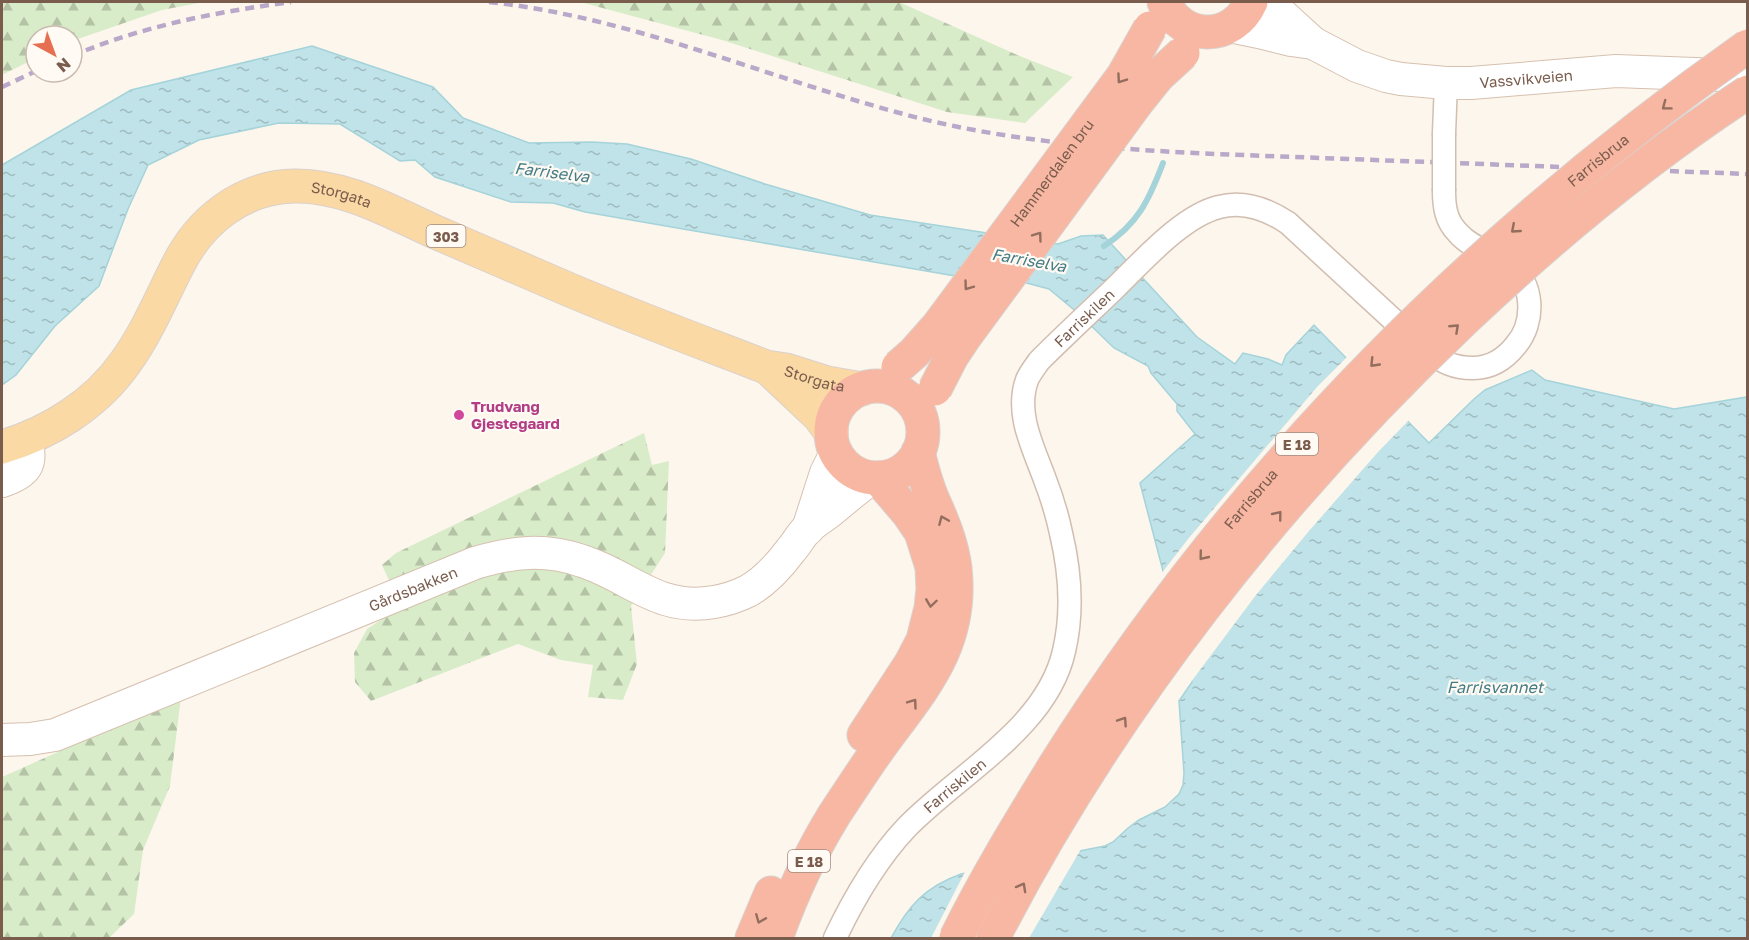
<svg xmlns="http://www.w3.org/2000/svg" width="1749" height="940" font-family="'Golos Text',sans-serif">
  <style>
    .forest { fill: url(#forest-firs) }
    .water { fill: url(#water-ripples); stroke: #a5d3da; stroke-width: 1.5 }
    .pier { fill: #fdf6ec }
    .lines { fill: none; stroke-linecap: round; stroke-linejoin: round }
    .stream { stroke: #a5d3da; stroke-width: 6 }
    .street-casing { stroke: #d1beb0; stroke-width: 25 }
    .secondary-casing { stroke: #d6c0b0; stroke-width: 34 }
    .primary-casing { stroke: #dad1cd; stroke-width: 35 }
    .highway-casing { stroke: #dad1cd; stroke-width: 35 }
    .street { stroke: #fff; stroke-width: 22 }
    .secondary { stroke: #fff; stroke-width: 32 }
    .primary { stroke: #fbd9a5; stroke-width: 33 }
    .highway { stroke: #f7b7a3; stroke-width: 33 }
    .rail { stroke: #b9a8c9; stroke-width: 4.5; stroke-dasharray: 9 6; stroke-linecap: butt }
    .street-bridge-casing { stroke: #d1beb0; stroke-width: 25; stroke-linecap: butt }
    .highway-bridge-casing { stroke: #dad1cd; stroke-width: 35; stroke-linecap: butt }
    .street-bridge { stroke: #fff; stroke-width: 22 }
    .highway-bridge { stroke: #f7b7a3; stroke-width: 33 }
    .oneway { stroke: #936e5e }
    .hotel-dot { fill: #d1479c; stroke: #fffaf3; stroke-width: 2 }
    .labels { text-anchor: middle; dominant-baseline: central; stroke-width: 4.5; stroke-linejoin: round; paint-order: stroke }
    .shield { fill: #fffaf3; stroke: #a28b7f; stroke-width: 1.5 }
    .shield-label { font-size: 14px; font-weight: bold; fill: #7a5c4d }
    .street-label { font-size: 15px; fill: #7a5c4d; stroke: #fffaf3 }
    .hotel-label { font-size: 15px; font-weight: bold; fill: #b23c85; stroke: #fffaf3; text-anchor: start }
    .water-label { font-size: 16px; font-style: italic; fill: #437c86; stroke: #fffaf3 }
  </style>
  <defs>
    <pattern id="forest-firs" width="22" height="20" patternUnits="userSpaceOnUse" patternTransform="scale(1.5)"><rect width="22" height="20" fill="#d8ecc9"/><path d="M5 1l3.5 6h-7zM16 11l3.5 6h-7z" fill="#b4c2a5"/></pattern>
    <pattern id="water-ripples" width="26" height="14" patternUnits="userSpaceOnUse" patternTransform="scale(1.5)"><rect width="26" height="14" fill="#bfe3e8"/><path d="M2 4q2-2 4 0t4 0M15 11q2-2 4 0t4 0" fill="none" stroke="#a0bbbe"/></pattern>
  </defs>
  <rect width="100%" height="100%" fill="#fdf6ec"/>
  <g class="forest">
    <path d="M2,2h202l-42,8 -90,31v-5h-36v22l-34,17z"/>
    <path d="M580,2h319l116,52 58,23 -48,46 -78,-11 -225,-72z"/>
    <path d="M644,433l8,32 17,-4 -4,92 -34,53 6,58 -14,36 -35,-3 5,-32 -32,-5 -43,-16 -147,57 -16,-19 -1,-29 13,-24 34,-22 -19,-42 14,-12z"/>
    <path d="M181,697l-11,89 -27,64 -9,64 -25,24h-107v-161z"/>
  </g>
  <path class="water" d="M312,46l121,41 30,31 66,25 63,-1 35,2 64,15 74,25 105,31 188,29 23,-8 22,-1 94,102 38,27 8,-11 25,6 14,6 4,-10 28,-30 115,118 45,-44 11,-9 47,-20 13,10 129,29 73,-12v541h-856c18,-33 34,-51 70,-64l144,-28 8,-4 15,-14 11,-8 26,-13 14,-13 4,-9 1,-12 -5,-72 13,-19 -52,-199 55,-49 -18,-23v-7l-26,-31 -3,-7 -34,-18 -35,-34 -30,-25 -26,-7 -68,-6 -370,-64 -32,-9 -42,-1 -76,-25 -20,-17 -15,1 -60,-37 -61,-1 -80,17 -51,25 -20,44 -29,77 -44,40 -39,49 -14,10v-220l129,-75z"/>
  <g class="pier">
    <path d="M1348,356l62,63 -32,33 -69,79 -53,64 -80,107 12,-21 -27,-107 27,-35 129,-152z"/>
    <path d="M1081,849l-52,89h-98l35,-68z"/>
  </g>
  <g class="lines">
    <path class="stream" d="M1104,246c34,-22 45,-46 59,-83"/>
    <g class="street-casing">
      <g id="street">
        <path d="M1444,133l2,-50"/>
        <path id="s1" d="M835,938c18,-38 42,-79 71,-110 52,-54 141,-100 158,-177 9,-38 6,-80 -3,-118 -4,-19 -10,-38 -17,-56 -11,-30 -29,-64 -17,-97 3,-7 8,-13 12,-19 25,-25 51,-49 76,-73 27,-26 67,-72 104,-81 25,-7 48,2 69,16l139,128c16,11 26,17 46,17 18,0 32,-9 43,-23 19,-22 19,-63 -8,-81 -16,-11 -37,-16 -50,-31 -12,-12 -14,-26 -14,-42"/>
      </g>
    </g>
    <g class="secondary-casing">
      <g id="secondary">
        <path id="s2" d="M1268,2l45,41 44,23 29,10 15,3 45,4h25l145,-12 132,5"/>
        <path d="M1230,26l29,6 32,8 22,3"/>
        <path d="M2,481c24,-8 32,-17 23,-42"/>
        <path d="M808,529l18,-56 10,-20"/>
        <path id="s3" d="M2,740l28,-1 25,-4 420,-172c37,-11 69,-15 107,-2 48,15 76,51 132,41 12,-2 24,-6 34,-11 18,-10 31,-25 43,-41 6,-7 10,-15 17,-22 7,-7 17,-12 25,-19 13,-11 25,-21 39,-31"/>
      </g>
    </g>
    <g class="primary-casing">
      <g id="primary">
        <path d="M769,369l50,47 12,16"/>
        <path id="s4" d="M2,447c48,-14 94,-43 123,-84 22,-30 36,-65 53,-98 22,-44 64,-78 116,-79 50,-1 95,25 139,45 41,18 82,35 123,53 69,30 140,56 210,83l20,3 41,13 35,6"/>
      </g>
    </g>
    <g class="highway-casing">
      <g id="highway">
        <path d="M1164,2c18,40 69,40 87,0"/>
        <circle cx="877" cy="432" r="46"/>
        <path d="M864,735l47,-72 12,-23 8,-32 2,-19 -1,-22 -11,-35 -13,-19 -30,-35"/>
        <path d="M752,938l19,-45"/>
        <path d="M776,938c15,-42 34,-84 58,-123 14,-21 28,-43 43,-64 42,-59 87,-103 78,-183 -3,-24 -12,-46 -22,-68 -7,-16 -11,-32 -15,-48"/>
      </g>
    </g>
    <use href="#street" class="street"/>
    <use href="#secondary" class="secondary"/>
    <use href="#primary" class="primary"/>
    <use href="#highway" class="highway"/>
    <g class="rail">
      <path d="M489,2c140,15 271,73 407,110 104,29 212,37 319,42l533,20"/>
      <path d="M72,56c70,-30 144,-44 219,-54"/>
      <path d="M2,87l34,-16"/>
    </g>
    <g class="street-bridge-casing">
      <path id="street-bridge" d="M1444,191v-58"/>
    </g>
    <g class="highway-bridge-casing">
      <g id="highway-bridge">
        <path id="s5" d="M898,367l16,-14 24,-27 185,-250 27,-48"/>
        <path d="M935,389l17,-33 12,-18 174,-237 20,-25 25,-23"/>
        <path id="s6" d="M956,938c29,-59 64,-116 99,-173 180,-286 417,-524 693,-719"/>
        <path d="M993,938c118,-230 285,-442 472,-619 88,-83 182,-161 283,-227"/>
      </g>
    </g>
    <use href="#street-bridge" class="street-bridge"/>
    <use href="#highway-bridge" class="highway-bridge"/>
  </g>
  <defs><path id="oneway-chevron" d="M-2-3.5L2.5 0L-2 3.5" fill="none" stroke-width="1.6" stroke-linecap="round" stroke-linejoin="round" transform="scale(1.5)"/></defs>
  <g class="oneway">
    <use href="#oneway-chevron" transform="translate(1121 79) rotate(125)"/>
    <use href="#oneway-chevron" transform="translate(1666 106) rotate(143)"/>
    <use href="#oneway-chevron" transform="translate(1515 229) rotate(139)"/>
    <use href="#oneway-chevron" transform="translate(1038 236) rotate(-54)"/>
    <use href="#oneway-chevron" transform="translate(968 286) rotate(126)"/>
    <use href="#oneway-chevron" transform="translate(1455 328) rotate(-43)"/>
    <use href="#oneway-chevron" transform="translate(1374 363) rotate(134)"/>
    <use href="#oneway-chevron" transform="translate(1278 515) rotate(-51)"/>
    <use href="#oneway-chevron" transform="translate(943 520) rotate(-113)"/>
    <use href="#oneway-chevron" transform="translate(1203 556) rotate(129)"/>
    <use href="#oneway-chevron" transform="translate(931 603) rotate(98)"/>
    <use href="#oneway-chevron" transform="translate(913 703) rotate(-54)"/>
    <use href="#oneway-chevron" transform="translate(1123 721) rotate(-56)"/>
    <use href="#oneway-chevron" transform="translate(1022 887) rotate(-61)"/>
    <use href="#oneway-chevron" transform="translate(760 919) rotate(112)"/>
  </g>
  <circle class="hotel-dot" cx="459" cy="415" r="6"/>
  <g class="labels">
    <g class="shield">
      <rect x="426.5" y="225" width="39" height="22" rx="4.5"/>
      <rect x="1276" y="433" width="42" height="22" rx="4.5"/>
      <rect x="788" y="850" width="42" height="22" rx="4.5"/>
    </g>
    <g class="shield-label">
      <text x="446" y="236">303</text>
      <text x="1297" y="444">E 18</text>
      <text x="809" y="861">E 18</text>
    </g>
    <g class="street-label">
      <text stroke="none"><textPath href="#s2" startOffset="282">Vassvikveien</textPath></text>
      <text stroke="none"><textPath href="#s6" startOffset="1016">Farrisbrua</textPath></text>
      <text stroke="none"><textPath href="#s5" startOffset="248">Hammerdalen bru</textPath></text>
      <text stroke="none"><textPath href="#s4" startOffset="459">Storgata</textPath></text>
      <text stroke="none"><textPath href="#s1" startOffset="736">Farriskilen</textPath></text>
      <text stroke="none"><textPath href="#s4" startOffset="968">Storgata</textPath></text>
      <text stroke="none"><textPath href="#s6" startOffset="530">Farrisbrua</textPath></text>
      <text stroke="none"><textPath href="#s3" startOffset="440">Gårdsbakken</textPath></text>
      <text stroke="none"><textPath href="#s1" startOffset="196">Farriskilen</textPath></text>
    </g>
    <g class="hotel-label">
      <text x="471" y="406">Trudvang<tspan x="471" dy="17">Gjestegaard</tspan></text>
    </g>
    <g class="water-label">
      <text transform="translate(552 172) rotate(7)">Farriselva</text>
      <text transform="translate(1029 260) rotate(10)">Farriselva</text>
      <text x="1495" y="687">Farrisvannet</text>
    </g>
  </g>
  <rect width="1749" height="940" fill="none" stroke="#7a5c4d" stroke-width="6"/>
  <g transform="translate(54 54) rotate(139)"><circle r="28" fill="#fffaf3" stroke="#cabbb1" stroke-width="1.5"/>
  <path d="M0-4.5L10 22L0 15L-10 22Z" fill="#e76f51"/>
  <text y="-9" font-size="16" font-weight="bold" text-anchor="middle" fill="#7a5c4d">N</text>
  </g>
</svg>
